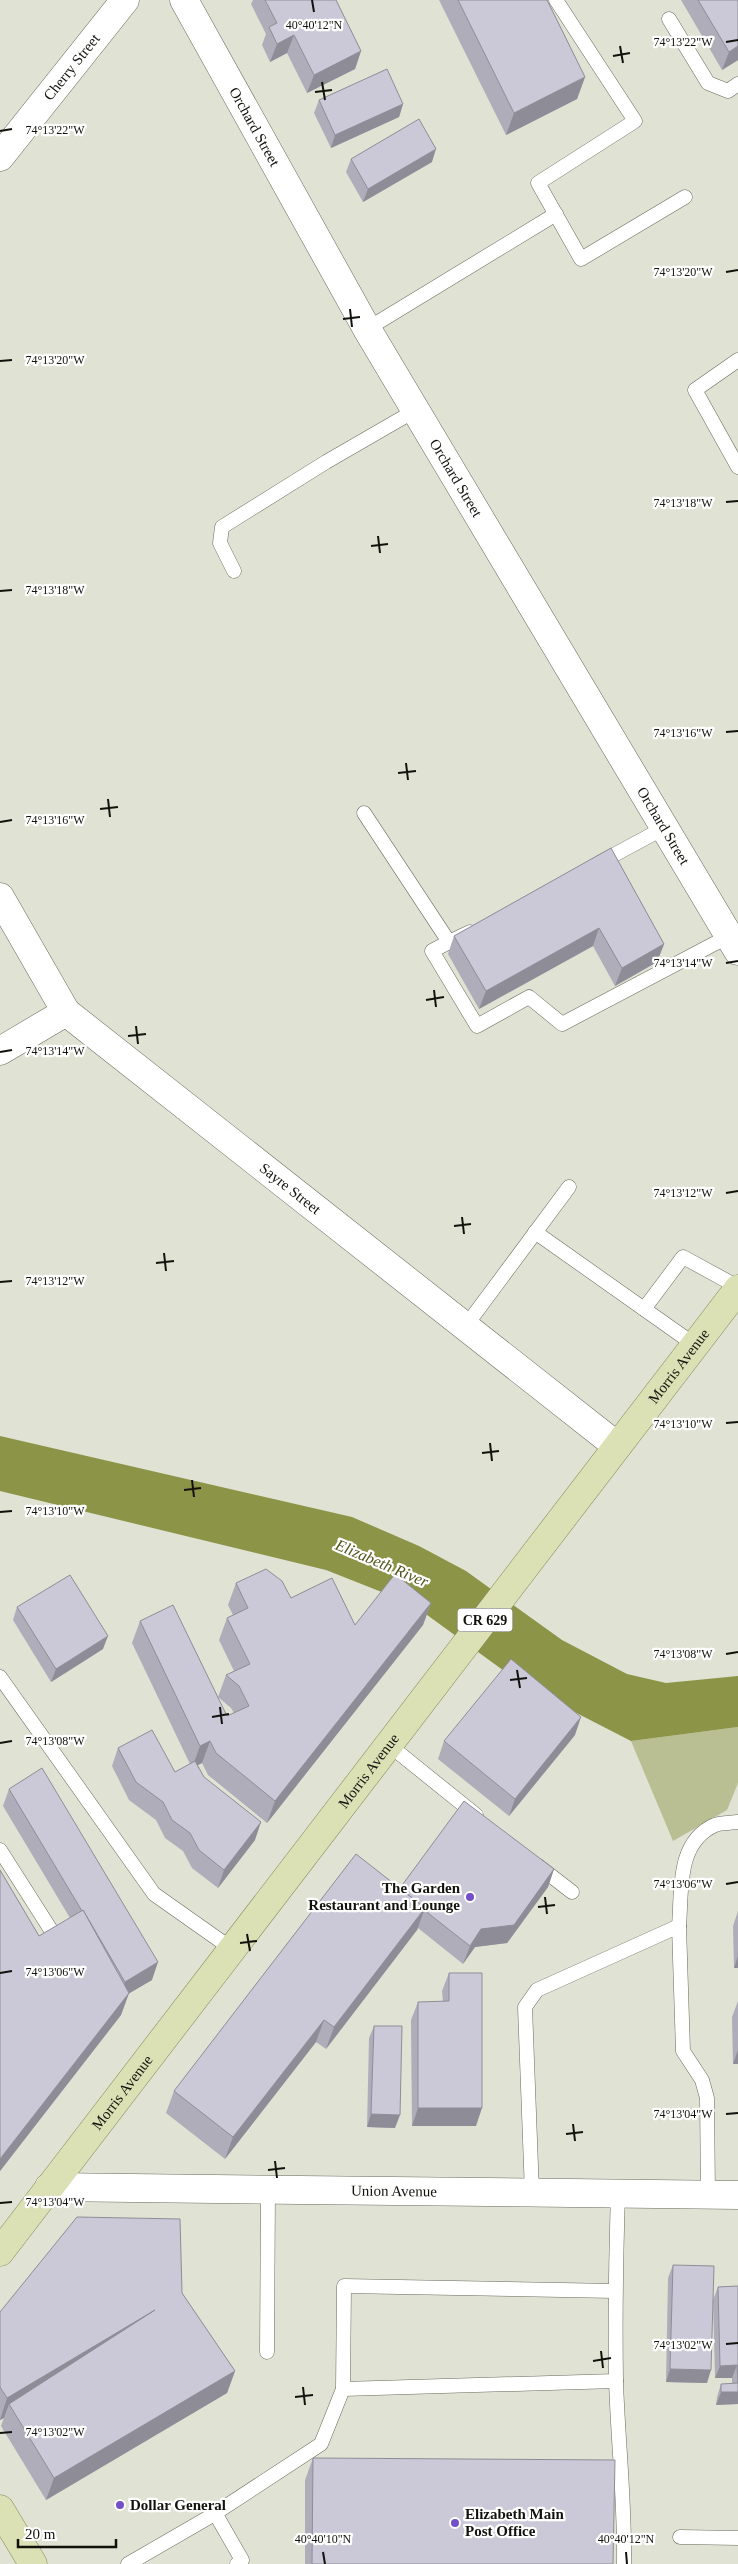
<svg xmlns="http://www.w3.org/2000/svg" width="738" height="2564" font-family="Georgia,serif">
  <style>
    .green { fill: #b9bf92 }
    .water { fill: #8c9447 }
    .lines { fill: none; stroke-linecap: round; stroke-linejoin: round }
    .service-casing { stroke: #696b5d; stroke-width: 15 }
    .minor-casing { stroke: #696b5d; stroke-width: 29 }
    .tertiary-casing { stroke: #696b5d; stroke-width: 29 }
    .primary-casing { stroke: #858a5a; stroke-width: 29 }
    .service { stroke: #fff; stroke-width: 14 }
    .minor { stroke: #fff; stroke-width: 28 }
    .tertiary { stroke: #fff; stroke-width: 28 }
    .primary { stroke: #dbe0b5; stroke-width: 28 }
    .wall { fill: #afadba }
    .shaded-wall { fill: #8e8d97 }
    .building { fill: #cbc9d8; stroke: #8e8d97 }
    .ticks { fill: none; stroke: #12120d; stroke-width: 2 }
    .poi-dot { fill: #734fc8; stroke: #fff; stroke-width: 2 }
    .labels { text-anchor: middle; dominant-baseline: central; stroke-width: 4.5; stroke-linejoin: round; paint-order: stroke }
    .shield { fill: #fff; stroke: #595956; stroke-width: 1 }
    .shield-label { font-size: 14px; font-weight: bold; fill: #12120d }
    .street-label { font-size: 15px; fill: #12120d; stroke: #fff }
    .poi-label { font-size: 15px; font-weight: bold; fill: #12120d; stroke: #fff; text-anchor: start }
    .water-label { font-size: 16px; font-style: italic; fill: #4f541b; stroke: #fff }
    .ticks-label { font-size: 12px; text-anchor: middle; fill: #12120d; stroke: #fff; stroke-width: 4.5; stroke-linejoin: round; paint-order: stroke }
  </style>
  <rect width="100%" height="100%" fill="#e0e2d3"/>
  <path class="green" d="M738,1727v56l-11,27 -54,31 -42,-100z"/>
  <path class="water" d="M0,1436l352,81 67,29 47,25 96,69 65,34 39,9 72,-7v51l-107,14 -105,-54 -114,-83 -86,-34 -326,-79z"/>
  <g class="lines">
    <g class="service-casing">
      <g id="service">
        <path d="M556,0l79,121 -97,62 43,76 104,-62"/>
        <path d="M669,19l39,64 20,8 10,-7"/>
        <path d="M367,329l189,-115"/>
        <path d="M738,360l-43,30 43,77"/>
        <path d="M234,571l-14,-28 2,-16 104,-65 90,-52"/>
        <path d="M364,813l85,129 21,-10"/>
        <path d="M599,863l65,-35"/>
        <path d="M449,942l-17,9 45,75 52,-29 33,27 167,-88"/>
        <path d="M535,1232l160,113"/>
        <path d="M644,1309l39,-52 55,30"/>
        <path d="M465,1327l104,-140"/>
        <path d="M0,1677l154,217 78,55"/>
        <path d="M389,1745l87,70"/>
        <path d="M0,1850l56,88"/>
        <path d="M537,1865l35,27"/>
        <path d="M679,1926c3,-35 -3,-84 36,-101 6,-2 16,-2 23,-3"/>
        <path d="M532,2193l-7,-186 12,-17 142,-64 4,125 19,29 5,18 1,97"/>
        <path d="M618,2194c-2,62 -3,124 -2,187 2,61 9,122 8,183"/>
        <path d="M267,2352l1,-162"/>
        <path d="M343,2389l273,-8"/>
        <path d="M215,2513l27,47 -5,4"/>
        <path d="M680,2537l58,1"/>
        <path d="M128,2564l83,-48 110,-72 22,-55 1,-103 271,5"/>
      </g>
    </g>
    <g class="minor-casing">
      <g id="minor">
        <path id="s1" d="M184,0l183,329 371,622"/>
        <path id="s2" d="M0,897l66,115 551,434"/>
        <path d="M0,1051l66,-39"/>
        <path id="s3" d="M49,2187l689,8"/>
      </g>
    </g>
    <g class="tertiary-casing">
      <g id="tertiary">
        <path id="s4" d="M0,157l125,-157"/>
      </g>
    </g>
    <g class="primary-casing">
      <g id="primary">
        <path id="s5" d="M0,2252l738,-963"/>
        <path d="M0,2509l33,55"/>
      </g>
    </g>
    <use href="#service" class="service"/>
    <use href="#minor" class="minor"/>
    <use href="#tertiary" class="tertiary"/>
    <use href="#primary" class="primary"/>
  </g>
  <g class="wall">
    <path d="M253,0h83l25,51 -6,18 -48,24 -20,-40 -17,9 -8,-17 4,-11 -15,-30z"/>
    <path d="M439,0h108l38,77 -8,22 -71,36z"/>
    <path d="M681,0h57v60l-16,10z"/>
    <path d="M319,100l84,4 -4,13 -68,31 -17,-35z"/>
    <path d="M351,159l81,3 -69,40 -17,-30z"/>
    <path d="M611,848l53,96 -7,18 -42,24 -22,-40 -114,63 -31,-55 6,-18z"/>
    <path d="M236,1583l55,15 64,27 76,-22 -8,22 -156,198 -59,-48 -6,-12 -4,2 6,12 51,63 -37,48 -26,-20 -9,-17 -18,-13 -9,-18 -27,-20 -17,-34 6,-18 57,24 15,-8 -58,-121 8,-22 87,95 7,-3 -3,-5 -13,-11 8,-22 8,-4 -15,-31 8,-22 6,-3 -5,-10z"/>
    <path d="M17,1607l86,42 -52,33 -38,-62z"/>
    <path d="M575,1735l-66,81 -71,-57 6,-18z"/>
    <path d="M9,1789l143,191 -23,13 -8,22 -121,156v-301l39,66 31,-18 -67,-112z"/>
    <path d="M554,1869l-6,18 -41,56 -32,4 -12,17 -45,-36 -1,2 -91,119 -10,-7 -91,117 -59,-46 8,-22 226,-203z"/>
    <path d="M738,1911v57h-4l-1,-42z"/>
    <path d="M449,1973l27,153h-64l-1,-106 7,-18h25l-1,-11z"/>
    <path d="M738,2001v63h-5l-1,-47z"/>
    <path d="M374,2026l21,102 -28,-1 2,-89z"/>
    <path d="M673,2265l34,118 -41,-1 2,-104z"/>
    <path d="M738,2286v118l-22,1 1,-8 4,-13h11v-6h-17l-2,-78 5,-13z"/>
    <path d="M182,2293l53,78 -8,22 -181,107 -45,-74 3,-8 -4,2v-108z"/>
    <path d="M313,2458l300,106h-308v-84z"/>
  </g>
  <g class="shaded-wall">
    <path d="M294,35l-7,18 -17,9 7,-18z"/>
    <path d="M738,46v14l-16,10 7,-18z"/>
    <path d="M361,51l-6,18 -48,24 7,-18z"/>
    <path d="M585,77l-8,22 -71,36 8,-22z"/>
    <path d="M403,104l-4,13 -68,31 4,-13z"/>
    <path d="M436,149l-4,13 -69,40 5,-13z"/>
    <path d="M599,928l-6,18 -114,63 7,-18z"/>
    <path d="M664,944l-7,18 -42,24 7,-18z"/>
    <path d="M431,1603l-8,22 -156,198 8,-22z"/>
    <path d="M108,1636l-5,13 -52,33 5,-13z"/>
    <path d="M581,1717l-6,18 -66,81 6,-17z"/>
    <path d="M210,1741l-8,22 -10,5 8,-22z"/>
    <path d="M261,1822l-6,18 -37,48 6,-18z"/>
    <path d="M554,1869l-6,18 -41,56 -32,4 -12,17 7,-18 11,-17z"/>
    <path d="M425,1908l-8,22 -91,119 8,-22z"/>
    <path d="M738,1956v12h-4z"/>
    <path d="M158,1962l-6,18 -34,20 7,-18z"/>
    <path d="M129,1993l-8,22 -121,156v-12z"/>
    <path d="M324,2020l-8,22 -91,117 8,-22z"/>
    <path d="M738,2050v14h-5z"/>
    <path d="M418,2108h64l-6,18h-64z"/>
    <path d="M371,2114l29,1 -5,13 -28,-1z"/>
    <path d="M155,2310l-146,94 -5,14 -4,2 7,-22z"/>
    <path d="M737,2365l-5,13h-17l5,-12z"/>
    <path d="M670,2369l41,1 -4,13 -41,-1z"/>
    <path d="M235,2371l-8,22 -181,107 8,-22z"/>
    <path d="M721,2392h17v12l-22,1z"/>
  </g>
  <g class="building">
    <path d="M265,0h71l25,51 -47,24 -20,-40 -17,9 -8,-17 8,-4z"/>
    <path d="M458,0h89l38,77 -71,36z"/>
    <path d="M698,0h40v46l-9,6z"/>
    <path d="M387,69l16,35 -68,31 -16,-35z"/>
    <path d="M419,119l17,30 -68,40 -17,-30z"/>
    <path d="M611,848l53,96 -42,24 -23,-40 -113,63 -32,-55z"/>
    <path d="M266,1569l16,12 9,17 41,-20 23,47 40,-51 36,29 -156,198 -59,-48 -6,-12 -10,5 -60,-125 33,-16 54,111 22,-10 -10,-20 -13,-11 24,-11 -23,-46 21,-10 -12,-25z"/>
    <path d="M70,1575l38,61 -52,33 -39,-62z"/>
    <path d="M511,1659l70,58 -66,82 -71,-58z"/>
    <path d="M152,1730l23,42 20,-11 9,16 57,45 -37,48 -25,-20 -9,-17 -18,-13 -9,-18 -27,-20 -18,-34z"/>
    <path d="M42,1768l116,194 -33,20 -42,-72 -1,1 -73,-122z"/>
    <path d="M464,1801l90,68 -40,56 -33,4 -11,17 -46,-36 1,-2 -25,-20z"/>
    <path d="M356,1854l69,54 -91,119 -10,-7 -91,117 -59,-46z"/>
    <path d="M0,1870l39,66 44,-26 46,83 -129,166z"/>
    <path d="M449,1973h33v135h-64v-106l31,-1z"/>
    <path d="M374,2026h28l-2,89 -29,-1z"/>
    <path d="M77,2217l103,2 2,74 53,78 -181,107 -45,-74 146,-94 -148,88 -7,-11v-75z"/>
    <path d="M673,2265l41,1 -3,104 -41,-1z"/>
    <path d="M738,2286v106h-17v-8l17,-1 -1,-18 -17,1 -2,-79z"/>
    <path d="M313,2458l302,2 -2,104h-301z"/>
  </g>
  <path class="ticks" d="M312,0l2,12M726,42l12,-2M620,46l3,17M613,56l17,-3M322,82l3,18M315,92l17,-2M0,131l12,-2M726,272l12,-2M350,309l2,18M343,319l17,-2M0,361l12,-1M726,502l12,-1M378,536l2,17M371,546l17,-2M0,591l12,-1M726,732l12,-1M406,763l2,17M398,773l18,-2M108,799l2,18M100,809l18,-2M0,822l12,-2M726,963l12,-2M434,990l2,17M426,1000l18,-3M136,1026l2,18M128,1036l18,-2M0,1052l12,-2M726,1193l12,-2M462,1217l2,17M454,1226l17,-2M164,1253l2,18M156,1263l18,-2M0,1282l12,-1M726,1423l12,-1M490,1443l2,18M482,1453l17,-2M192,1480l2,17M184,1490l17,-2M0,1512l12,-1M726,1654l12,-2M517,1670l3,18M510,1680l17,-2M220,1707l2,17M212,1717l17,-3M0,1743l12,-2M726,1884l12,-2M545,1897l2,17M538,1907l17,-2M247,1934l3,17M240,1943l17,-2M0,1973l12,-2M726,2114l12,-1M573,2124l2,17M566,2134l17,-2M275,2161l2,17M268,2170l17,-2M0,2203l12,-1M726,2344l12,-1M601,2351l2,17M593,2361l18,-3M303,2387l2,18M295,2397l18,-2M0,2433l12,-1M323,2552l2,12M626,2552l1,12"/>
  <g class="poi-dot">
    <circle cx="470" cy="1897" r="5"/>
    <circle cx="120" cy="2505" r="5"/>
    <circle cx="455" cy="2523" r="5"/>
  </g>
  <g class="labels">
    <rect class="shield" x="457.5" y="1608.5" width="55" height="23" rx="4"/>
    <g class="shield-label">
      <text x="485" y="1620">CR 629</text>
    </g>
    <g class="street-label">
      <text stroke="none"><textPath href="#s4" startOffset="115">Cherry Street</textPath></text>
      <text stroke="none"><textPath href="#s1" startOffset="145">Orchard Street</textPath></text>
      <text stroke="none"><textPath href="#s1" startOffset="550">Orchard Street</textPath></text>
      <text stroke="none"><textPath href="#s1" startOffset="955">Orchard Street</textPath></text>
      <text stroke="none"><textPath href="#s2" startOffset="418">Sayre Street</textPath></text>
      <text stroke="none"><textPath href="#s5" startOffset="1116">Morris Avenue</textPath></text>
      <text stroke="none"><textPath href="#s5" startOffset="606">Morris Avenue</textPath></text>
      <text stroke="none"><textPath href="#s5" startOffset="201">Morris Avenue</textPath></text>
      <text stroke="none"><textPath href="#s3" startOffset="345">Union Avenue</textPath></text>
    </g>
    <g class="poi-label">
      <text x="460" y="1888" text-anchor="end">The Garden<tspan x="460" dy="17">Restaurant and Lounge</tspan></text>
      <text x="130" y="2505">Dollar General</text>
      <text x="465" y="2514">Elizabeth Main<tspan x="465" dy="17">Post Office</tspan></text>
    </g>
    <g class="water-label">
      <text transform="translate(382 1563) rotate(23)">Elizabeth River</text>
    </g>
  </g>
  <g class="ticks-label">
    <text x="314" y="29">40°40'12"N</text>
    <text x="683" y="46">74°13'22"W</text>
    <text x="55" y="134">74°13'22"W</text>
    <text x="683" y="276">74°13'20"W</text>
    <text x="55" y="364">74°13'20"W</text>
    <text x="683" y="507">74°13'18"W</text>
    <text x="55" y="594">74°13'18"W</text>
    <text x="683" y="737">74°13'16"W</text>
    <text x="55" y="824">74°13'16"W</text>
    <text x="683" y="967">74°13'14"W</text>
    <text x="55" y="1055">74°13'14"W</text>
    <text x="683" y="1197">74°13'12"W</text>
    <text x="55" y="1285">74°13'12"W</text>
    <text x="683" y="1428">74°13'10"W</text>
    <text x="55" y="1515">74°13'10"W</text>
    <text x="683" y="1658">74°13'08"W</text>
    <text x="55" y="1745">74°13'08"W</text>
    <text x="683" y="1888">74°13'06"W</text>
    <text x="55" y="1976">74°13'06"W</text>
    <text x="683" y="2118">74°13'04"W</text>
    <text x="55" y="2206">74°13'04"W</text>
    <text x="683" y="2349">74°13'02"W</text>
    <text x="55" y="2436">74°13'02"W</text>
    <text x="323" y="2543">40°40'10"N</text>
    <text x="626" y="2543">40°40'12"N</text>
  </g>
  <path d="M18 2539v8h98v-8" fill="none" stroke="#12120d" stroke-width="2.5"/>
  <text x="25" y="2539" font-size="15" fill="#12120d" stroke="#ffffff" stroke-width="4" paint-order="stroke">20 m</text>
</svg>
